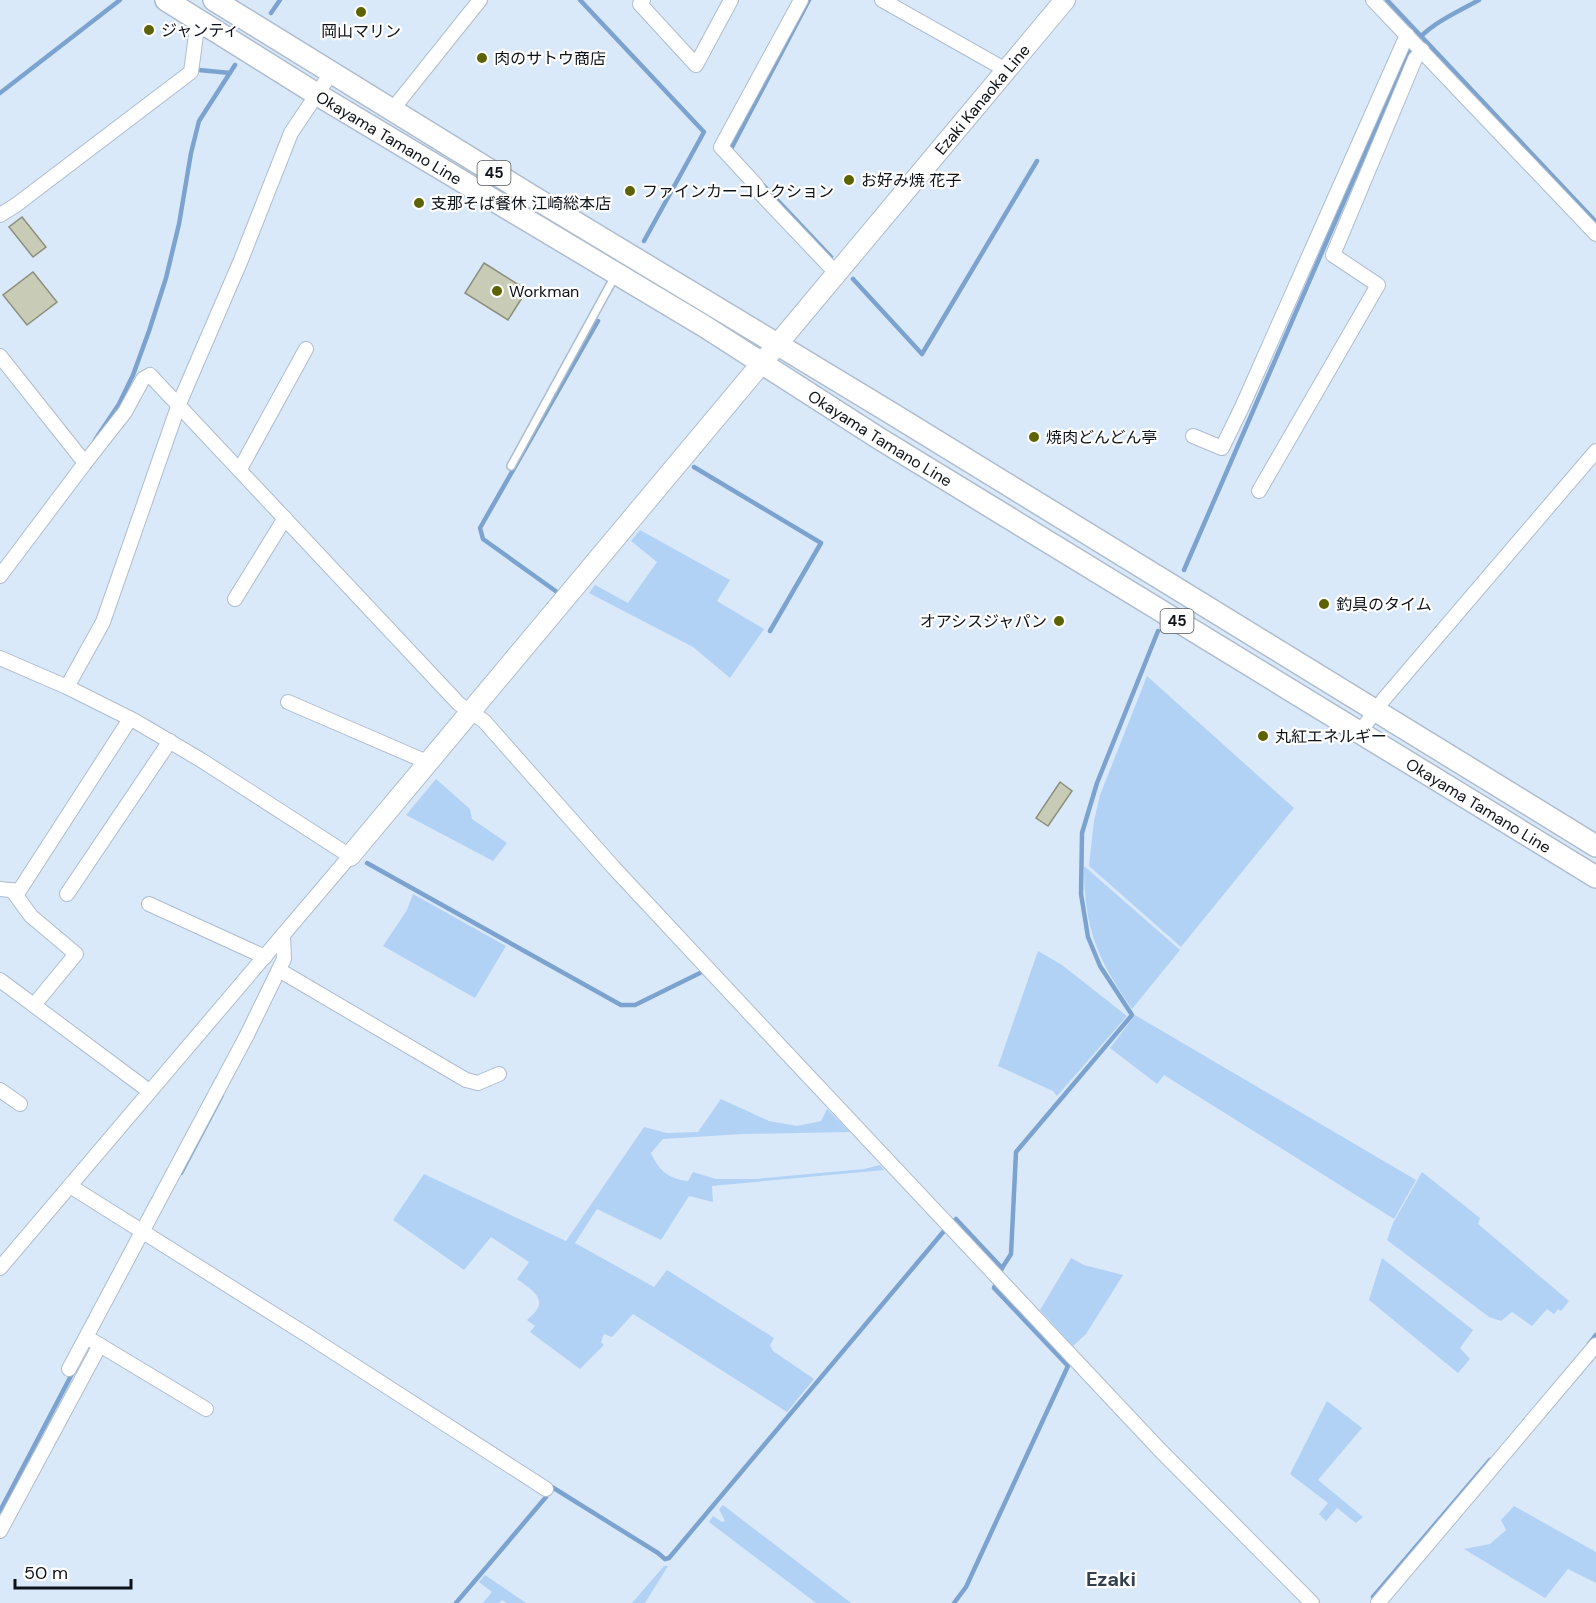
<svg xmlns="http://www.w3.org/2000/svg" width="1596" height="1603" font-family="'DM Sans','Noto Sans JP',sans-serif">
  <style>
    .green { fill: #b2d2f5 }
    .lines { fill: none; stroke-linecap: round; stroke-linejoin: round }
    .stream { stroke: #7ca3cf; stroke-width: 4.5 }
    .building { fill: #c8ccb7; stroke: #8b8f7b; stroke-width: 1.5 }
    .lane-casing { stroke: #aebdce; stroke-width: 10 }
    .street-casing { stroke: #aebdce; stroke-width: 16 }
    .secondary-casing { stroke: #aebdce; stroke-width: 22 }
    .primary-casing { stroke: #aebdce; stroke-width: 24 }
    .lane { stroke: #fff; stroke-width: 7 }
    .street { stroke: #fff; stroke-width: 14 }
    .secondary { stroke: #fff; stroke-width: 20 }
    .primary { stroke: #fff; stroke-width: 21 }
    .poi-dot { fill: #5c6402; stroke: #fff; stroke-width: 2 }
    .labels { text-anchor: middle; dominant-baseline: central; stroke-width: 4.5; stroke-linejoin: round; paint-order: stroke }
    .shield { fill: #fff; stroke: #565a5e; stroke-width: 1.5 }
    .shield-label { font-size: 15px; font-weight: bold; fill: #0e1319 }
    .poi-label { font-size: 16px; fill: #0e1319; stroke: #fff; text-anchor: start }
    .street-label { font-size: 16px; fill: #0e1319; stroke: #fff }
    .quarter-label { font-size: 20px; font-weight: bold; fill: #33404e; stroke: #fff }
  </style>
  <rect width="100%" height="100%" fill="#d9e9fa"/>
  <g class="green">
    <path d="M640,530l90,50 -13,21 47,28 -34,49 -37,-31 -104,-54 6,-8 33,18 29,-41 -26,-21z"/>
    <path d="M1147,676l147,132 -113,139 -92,-81 5,-45 6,-26z"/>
    <path d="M436,779l34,30 2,10 35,24 -14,18 -87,-46z"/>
    <path d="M1084,866l96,84 -48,59c-35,-50 -48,-81 -48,-143z"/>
    <path d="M413,894l93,52 -31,52 -92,-52 24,-36z"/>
    <path d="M1038,951l24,14 65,51 -70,80 -4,-5 -55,-25z"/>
    <path d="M1135,1015l281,165 -22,39 -230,-144 -7,9 -47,-36z"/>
    <path d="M721,1099l48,22 28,5 24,-5 6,-12 23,23 -107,2 -80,5 -12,14c8,18 18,26 37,28l5,-9 23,7h39l109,-10 16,-4 4,5 -172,16 1,16 -24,-6 -28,44 -64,-31 -22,34 79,44 13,-17 107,68 -4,7 3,6 41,28 -27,33 -154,-98 -21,23 -8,-3 -3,8 3,3 -24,24 -50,-37 5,-6 -8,-6c24,-19 8,-28 -10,-41l12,-17 -38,-25 -27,33 -71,-50 31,-46 142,67 78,-114 23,6 31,-1z"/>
    <path d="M1422,1172l58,46 -2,6 91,77 -8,10 -3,-2 -4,5 -7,-5 -15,17 -20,-14 -11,9 -12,-4 -102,-77 6,-17z"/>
    <path d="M1071,1258l13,7 39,10 -37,59 -13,12 -33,-36z"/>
    <path d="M1382,1258l91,72 -13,18 10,11 -12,14 -89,-73z"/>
    <path d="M1327,1401l35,27 -44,52 45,37 -7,6 -19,-15 -11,13 -7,-7 9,-11 -38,-29z"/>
    <path d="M723,1505l128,98h-35l-107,-81 4,-6 9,6 3,-1 -6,-12z"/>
    <path d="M1514,1506l82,46v31l-28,-14 -23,29 -81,-49 26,-5 16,-14 -5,-10z"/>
    <path d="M664,1566h4l-23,37h-13z"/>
    <path d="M485,1575l41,28h-19l-5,-3 -3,3h-16l9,-11 -13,-10z"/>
  </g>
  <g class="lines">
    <g class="stream">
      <path d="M580,0l124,132 -60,109"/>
      <path d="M1387,0l209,222"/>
      <path d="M271,13l9,-13"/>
      <path d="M199,70l31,3"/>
      <path d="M0,93l120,-93"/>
      <path d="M730,151l79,-151"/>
      <path d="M763,185l68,72"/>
      <path d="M853,279l69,75 115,-193"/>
      <path d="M95,440l24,-36 14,-29 16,-44 17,-53 13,-54 12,-71 8,-32 36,-56"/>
      <path d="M694,467l127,76 -51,88"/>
      <path d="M1184,570l227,-523c18,-23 43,-33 68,-47"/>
      <path d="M557,592l-74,-53 -3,-11 118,-207"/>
      <path d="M367,863l254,142h14l65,-32"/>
      <path d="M181,1173l41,-78"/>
      <path d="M955,1220l1,-1 46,49"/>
      <path d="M1589,1344l7,-9"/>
      <path d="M551,1489l1,-2 106,66 7,6 4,-1 275,-327"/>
      <path d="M0,1511l73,-139"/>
      <path d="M1373,1597l117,-137"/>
      <path d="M456,1603l90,-106"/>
      <path d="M954,1603l12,-16 102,-221 -74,-78 8,-20 9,-14 5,-102 116,-137 -32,-49 -12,-29 -7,-43 1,-61 15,-50 61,-152"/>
    </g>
  </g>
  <g class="building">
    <path d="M22,217l24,30 -13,10 -24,-30z"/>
    <path d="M484,263l43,27 -19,30 -43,-27z"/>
    <path d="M33,272l24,30 -30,23 -24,-30z"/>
    <path d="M1060,782l12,9 -24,35 -12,-8z"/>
  </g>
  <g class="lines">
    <g class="lane-casing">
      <path id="lane" d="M511,466l104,-190"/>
    </g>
    <g class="street-casing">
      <g id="street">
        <path d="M643,0l-3,4 56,61 35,-65"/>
        <path d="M801,0l-80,147 35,38 5,9 75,79"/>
        <path d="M882,0l124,70"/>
        <path d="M1373,0l223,234"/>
        <path d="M392,110l88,-110"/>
        <path d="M0,215l16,-10 175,-133 5,-37 8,-11"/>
        <path d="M0,356l85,107 40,-51 18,-33 7,-4 309,329 25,17 130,147 168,180 377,401 153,154"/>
        <path d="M1193,436l29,12 20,-41 165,-372"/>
        <path d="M240,469l66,-120"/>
        <path d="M1259,491l119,-206 -45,-30 82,-196 7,-9"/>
        <path d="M0,576l85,-113"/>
        <path d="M235,599l50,-81"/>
        <path d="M0,658l67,29"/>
        <path d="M288,702l139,60"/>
        <path d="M1360,732l24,-33 212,-248"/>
        <path d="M0,889l19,2 111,-172"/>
        <path d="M12,890l19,26 45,38 -42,51"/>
        <path d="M67,894l103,-153"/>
        <path d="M149,904l116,53"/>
        <path d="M279,970l187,110 12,3 21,-9"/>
        <path d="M0,980l149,111"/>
        <path d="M0,1090l20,14"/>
        <path d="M70,1186l237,149 239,154"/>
        <path d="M0,1268l350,-412 -149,-96 -66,-39 -68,-34 36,-65 76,-218 62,-144 50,-127 40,-60"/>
        <path d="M93,1341l113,68"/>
        <path d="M69,1369l178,-334 37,-76 -1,-24"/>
        <path d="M0,1531l100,-186"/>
        <path d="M1378,1603l218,-258"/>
      </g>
    </g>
    <g class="secondary-casing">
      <g id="secondary">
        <path id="s1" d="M350,856l715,-856"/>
      </g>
    </g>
    <g class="primary-casing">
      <g id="primary">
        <path id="s2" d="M166,0l152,95 386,231 176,113 716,438"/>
        <path d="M214,0l316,195 361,218 705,433"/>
      </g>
    </g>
    <use href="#lane" class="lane"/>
    <use href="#street" class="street"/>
    <use href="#secondary" class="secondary"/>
    <use href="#primary" class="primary"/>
  </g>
  <g class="poi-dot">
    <circle cx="361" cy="12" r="6"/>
    <circle cx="149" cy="30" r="6"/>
    <circle cx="482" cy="58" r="6"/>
    <circle cx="849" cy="180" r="6"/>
    <circle cx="630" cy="191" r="6"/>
    <circle cx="419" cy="203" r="6"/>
    <circle cx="497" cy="291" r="6"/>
    <circle cx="1034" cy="437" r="6"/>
    <circle cx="1324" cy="604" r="6"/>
    <circle cx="1059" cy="621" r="6"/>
    <circle cx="1263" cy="736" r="6"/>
  </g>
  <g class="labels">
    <g class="shield">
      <rect x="477.5" y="161" width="33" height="24" rx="4.5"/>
      <rect x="1160.5" y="609" width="33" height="24" rx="4.5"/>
    </g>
    <g class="shield-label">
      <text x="494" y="173">45</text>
      <text x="1177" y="621">45</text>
    </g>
    <g class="poi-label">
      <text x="161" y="30">ジャンティ</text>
      <text x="361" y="31" text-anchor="middle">岡山マリン</text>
      <text x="494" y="58">肉のサトウ商店</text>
      <text x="861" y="180">お好み焼 花子</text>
      <text x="642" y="191">ファインカーコレクション</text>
      <text x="431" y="203">支那そば餐休 江崎総本店</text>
      <text x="509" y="291">Workman</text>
      <text x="1046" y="437">焼肉どんどん亭</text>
      <text x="1336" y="604">釣具のタイム</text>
      <text x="1047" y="621" text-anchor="end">オアシスジャパン</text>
      <text x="1275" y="736">丸紅エネルギー</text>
    </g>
    <g class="street-label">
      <text stroke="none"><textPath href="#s1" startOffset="986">Ezaki Kanaoka Line</textPath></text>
      <text stroke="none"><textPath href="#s2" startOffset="262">Okayama Tamano Line</textPath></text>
      <text stroke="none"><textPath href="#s2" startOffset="838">Okayama Tamano Line</textPath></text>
      <text stroke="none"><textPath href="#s2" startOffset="1540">Okayama Tamano Line</textPath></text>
    </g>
    <g class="quarter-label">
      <text x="1111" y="1579">Ezaki</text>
    </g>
  </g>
  <path d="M15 1579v9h116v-9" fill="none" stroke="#0e1319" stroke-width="3"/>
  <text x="24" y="1579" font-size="18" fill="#0e1319" stroke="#ffffff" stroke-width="4.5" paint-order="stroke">50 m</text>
</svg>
